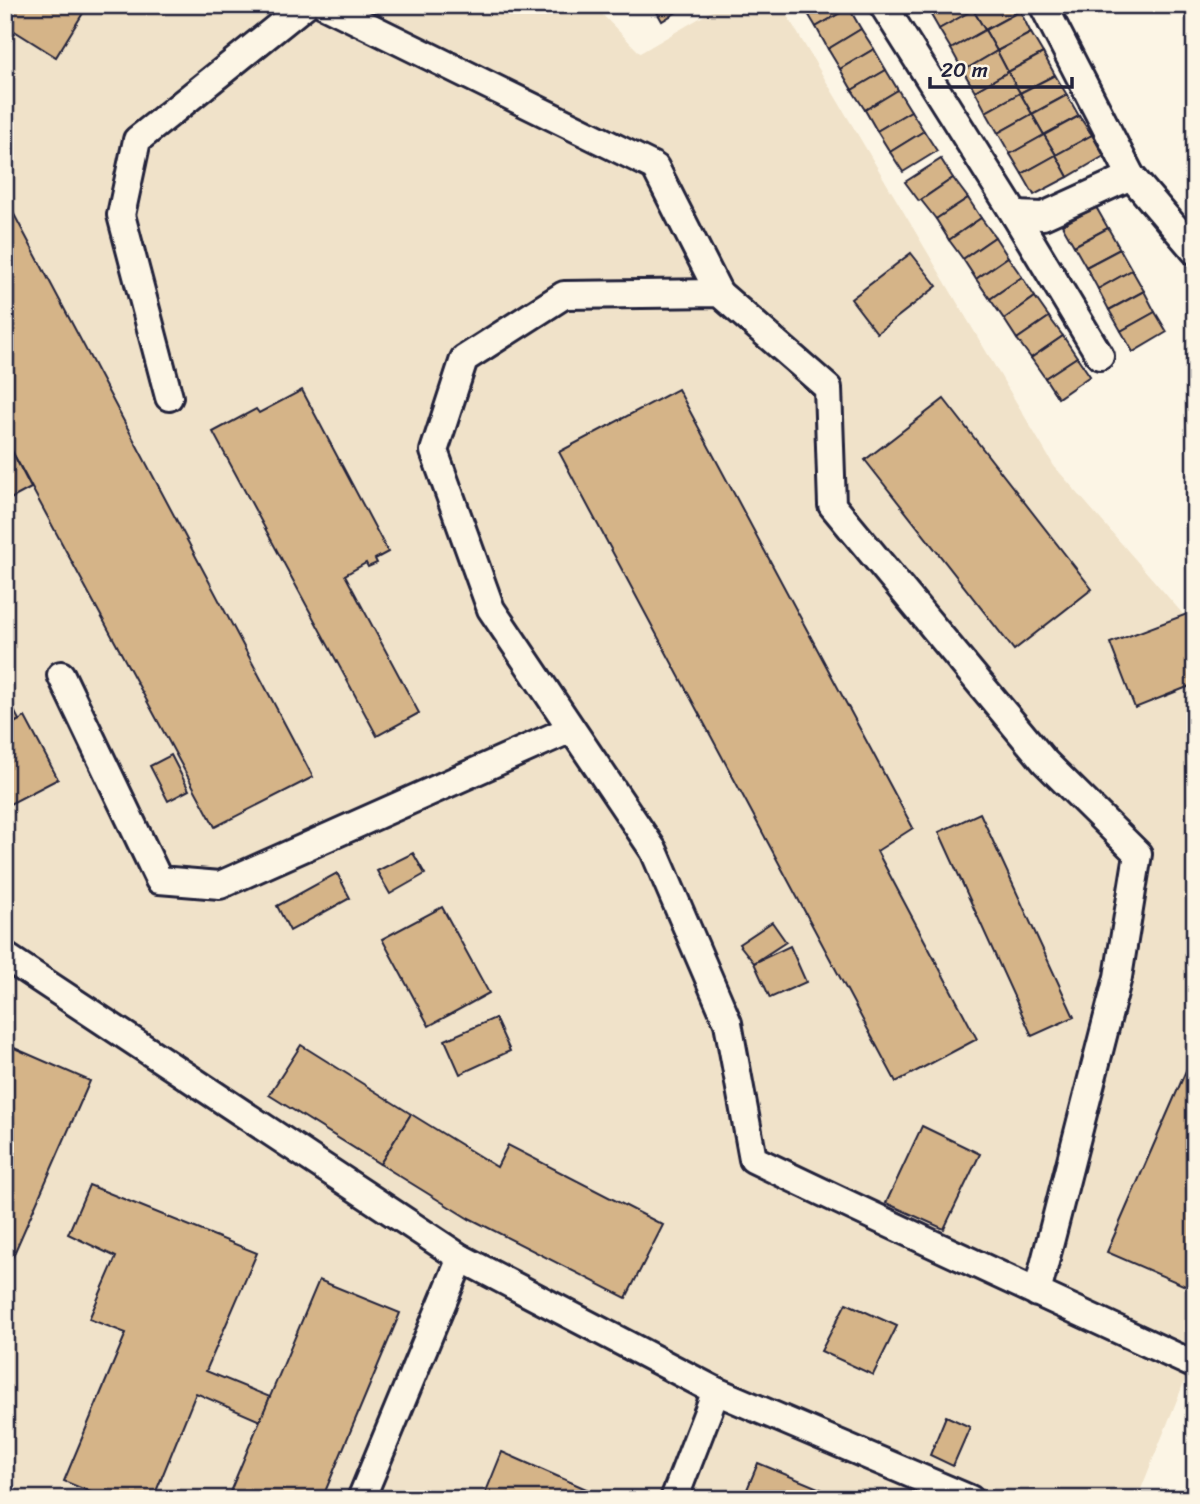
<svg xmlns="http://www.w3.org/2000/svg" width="1200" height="1504" font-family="Sriracha,sans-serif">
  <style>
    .built { fill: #f0e2c9 }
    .building { fill: #d5b488; stroke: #22223b; stroke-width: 2 }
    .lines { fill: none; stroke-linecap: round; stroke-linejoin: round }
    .service-casing { stroke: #22223b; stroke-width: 32 }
    .service { stroke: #fcf5e5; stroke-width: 26 }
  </style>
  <rect width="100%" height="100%" fill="#fcf5e5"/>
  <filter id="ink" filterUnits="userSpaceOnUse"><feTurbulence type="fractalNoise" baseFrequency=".0143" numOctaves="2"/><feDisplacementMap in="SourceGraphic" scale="14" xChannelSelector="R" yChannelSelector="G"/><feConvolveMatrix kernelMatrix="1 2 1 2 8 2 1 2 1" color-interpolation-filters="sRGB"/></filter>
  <g filter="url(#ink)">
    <path class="built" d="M5,5h588l47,48 82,-48h59l273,461 128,147 13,34v708l-58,144h-1132z"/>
    <g class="building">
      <path d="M5,5h83l-32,52 -51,-32z"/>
      <path d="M653,5h29l1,3 -21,13z"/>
      <path d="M806,5h42l1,3 -33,19 -12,-20z"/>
      <path d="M932,5h38l3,5 -34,19 -12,-21z"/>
      <path d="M981,5h35l4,6 -35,19 -12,-20z"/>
      <path d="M849,8l12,21 -33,20 -12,-22z"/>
      <path d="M973,10l12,20 -34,19 -12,-20z"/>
      <path d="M1020,11l11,22 -34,18 -12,-21z"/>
      <path d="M861,29l13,20 -34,20 -12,-20z"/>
      <path d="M985,30l12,21 -34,20 -12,-22z"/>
      <path d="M1031,33l12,20 -35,19 -11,-21z"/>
      <path d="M874,49l12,21 -34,20 -12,-21z"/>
      <path d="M997,51l11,21 -33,19 -12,-20z"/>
      <path d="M1043,53l12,22 -35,18 -12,-21z"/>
      <path d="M886,70l12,20 -33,20 -13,-20z"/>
      <path d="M1008,72l12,21 -34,19 -11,-21z"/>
      <path d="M1055,75l12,20 -35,19 -12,-21z"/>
      <path d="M898,90l13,21 -34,20 -12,-21z"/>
      <path d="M1020,93l12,21 -34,19 -12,-21z"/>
      <path d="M1067,95l12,21 -35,19 -12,-21z"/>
      <path d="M911,111l13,20 -34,21 -13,-21z"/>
      <path d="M1032,114l12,21 -34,19 -12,-21z"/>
      <path d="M1079,116l13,19 -36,20 -12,-20z"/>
      <path d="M924,131l13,20 -34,21 -13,-20z"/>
      <path d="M1044,135l12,20 -34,19 -12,-20z"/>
      <path d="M1092,135l12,21 -36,21 -12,-22z"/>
      <path d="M1056,155l12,22 -34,18 -12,-21z"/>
      <path d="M941,159l12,19 -34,23 -14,-19z"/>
      <path d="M953,178l15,20 -32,21 -15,-19z"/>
      <path d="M968,198l13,20 -32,22 -13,-21z"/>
      <path d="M8,203l305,574 -98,50 -210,-389v-233z"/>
      <path d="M1096,207l12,21 -34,18 -12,-21z"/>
      <path d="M981,218l14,19 -32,22 -14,-19z"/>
      <path d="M1108,228l12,21 -34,18 -12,-21z"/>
      <path d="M995,237l13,20 -32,22 -13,-20z"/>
      <path d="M1120,249l12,21 -34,19 -12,-22z"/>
      <path d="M911,253l26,33 -60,47 -26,-34z"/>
      <path d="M1008,257l14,20 -32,22 -14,-20z"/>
      <path d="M1132,270l12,21 -35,19 -11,-21z"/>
      <path d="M1022,277l13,20 -31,22 -14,-20z"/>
      <path d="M1144,291l11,21 -34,19 -12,-21z"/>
      <path d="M1035,297l14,20 -32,22 -13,-20z"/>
      <path d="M1155,312l12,20 -34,20 -12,-21z"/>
      <path d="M1049,317l14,19 -32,22 -14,-19z"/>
      <path d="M1063,336l14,21 -32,21 -14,-20z"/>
      <path d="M1077,357l13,19 -32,22 -13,-20z"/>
      <path d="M678,389l235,439 -36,23 100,188 -81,43 -337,-630z"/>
      <path d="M302,390l86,162 -13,7 2,4 -9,4 -2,-4 -21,12 74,138 -42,23 -164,-304 43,-23 3,4z"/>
      <path d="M944,399l148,190 -78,61 -149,-190z"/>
      <path d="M5,438l26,50 -26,14z"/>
      <path d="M1195,611v22l-8,-19z"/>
      <path d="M1187,614l8,19v51l-60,24 -25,-65z"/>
      <path d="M5,693l14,27 -14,8z"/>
      <path d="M25,717l33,62 -50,26 -3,-5v-72z"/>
      <path d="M171,755l18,35 -21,11 -18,-35z"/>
      <path d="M980,813l94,204 -42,19 -93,-204z"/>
      <path d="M413,853l12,21 -35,20 -13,-23z"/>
      <path d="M337,873l13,25 -60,33 -13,-25z"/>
      <path d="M442,907l47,86 -60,33 -47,-87z"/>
      <path d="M772,922l14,20 -32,21 -15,-19z"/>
      <path d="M790,946l16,36 -36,16 -16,-35z"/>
      <path d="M495,1018l15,33 -50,23 -15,-34z"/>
      <path d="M5,1044l85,37 -84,191h-1z"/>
      <path d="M301,1045l110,69 -31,50 -111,-69z"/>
      <path d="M1195,1050v226l-5,12 -83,-36z"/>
      <path d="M411,1114l86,53 11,-22 155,80 -37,73 -157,-80v1l-89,-55z"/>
      <path d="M922,1126l58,28 -36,75 -58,-26z"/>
      <path d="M89,1185l168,68 -51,118 64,26 -10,24 -64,-28 -43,106h-46l-43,-18 62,-148 -37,-14 27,-62 -48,-23z"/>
      <path d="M319,1280l81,33 -78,186h-95z"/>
      <path d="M846,1303l51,23 -24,49 -52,-24z"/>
      <path d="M946,1416l24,11 -17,39 -23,-11z"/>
      <path d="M502,1452l107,47h-126z"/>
      <path d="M758,1463l77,32 -2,4h-90z"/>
    </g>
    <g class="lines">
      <g class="service-casing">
        <g id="service">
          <path d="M325,5l330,162 64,126"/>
          <path d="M883,5l132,210 85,141"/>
          <path d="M1043,5l88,171 64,75"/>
          <path d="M1015,215l28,1 88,-40"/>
          <path d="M169,397l-48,-182 16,-75 168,-135"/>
          <path d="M61,675l98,205 61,5 351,-156"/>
          <path d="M5,956l456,302 255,133 254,108"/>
          <path d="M1037,1293l81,-316 20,-123 -93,-92 -213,-257 -4,-117 -109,-95 -155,2 -100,64 -30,92 57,158 163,242 74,172 25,136c147,71 294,138 442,206"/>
          <path d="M361,1499l100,-241"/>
          <path d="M674,1499l42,-108"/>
        </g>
      </g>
      <use href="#service" class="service"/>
    </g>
  </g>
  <rect width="1200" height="1504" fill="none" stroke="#fcf5e5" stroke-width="28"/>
  <rect x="14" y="14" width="1172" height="1476" fill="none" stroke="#22223b" stroke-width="2.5" filter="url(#ink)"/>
  <path d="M930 77v10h142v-10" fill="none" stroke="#22223b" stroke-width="3.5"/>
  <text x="941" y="77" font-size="21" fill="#22223b" stroke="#fcf5e5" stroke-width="5" paint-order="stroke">20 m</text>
</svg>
